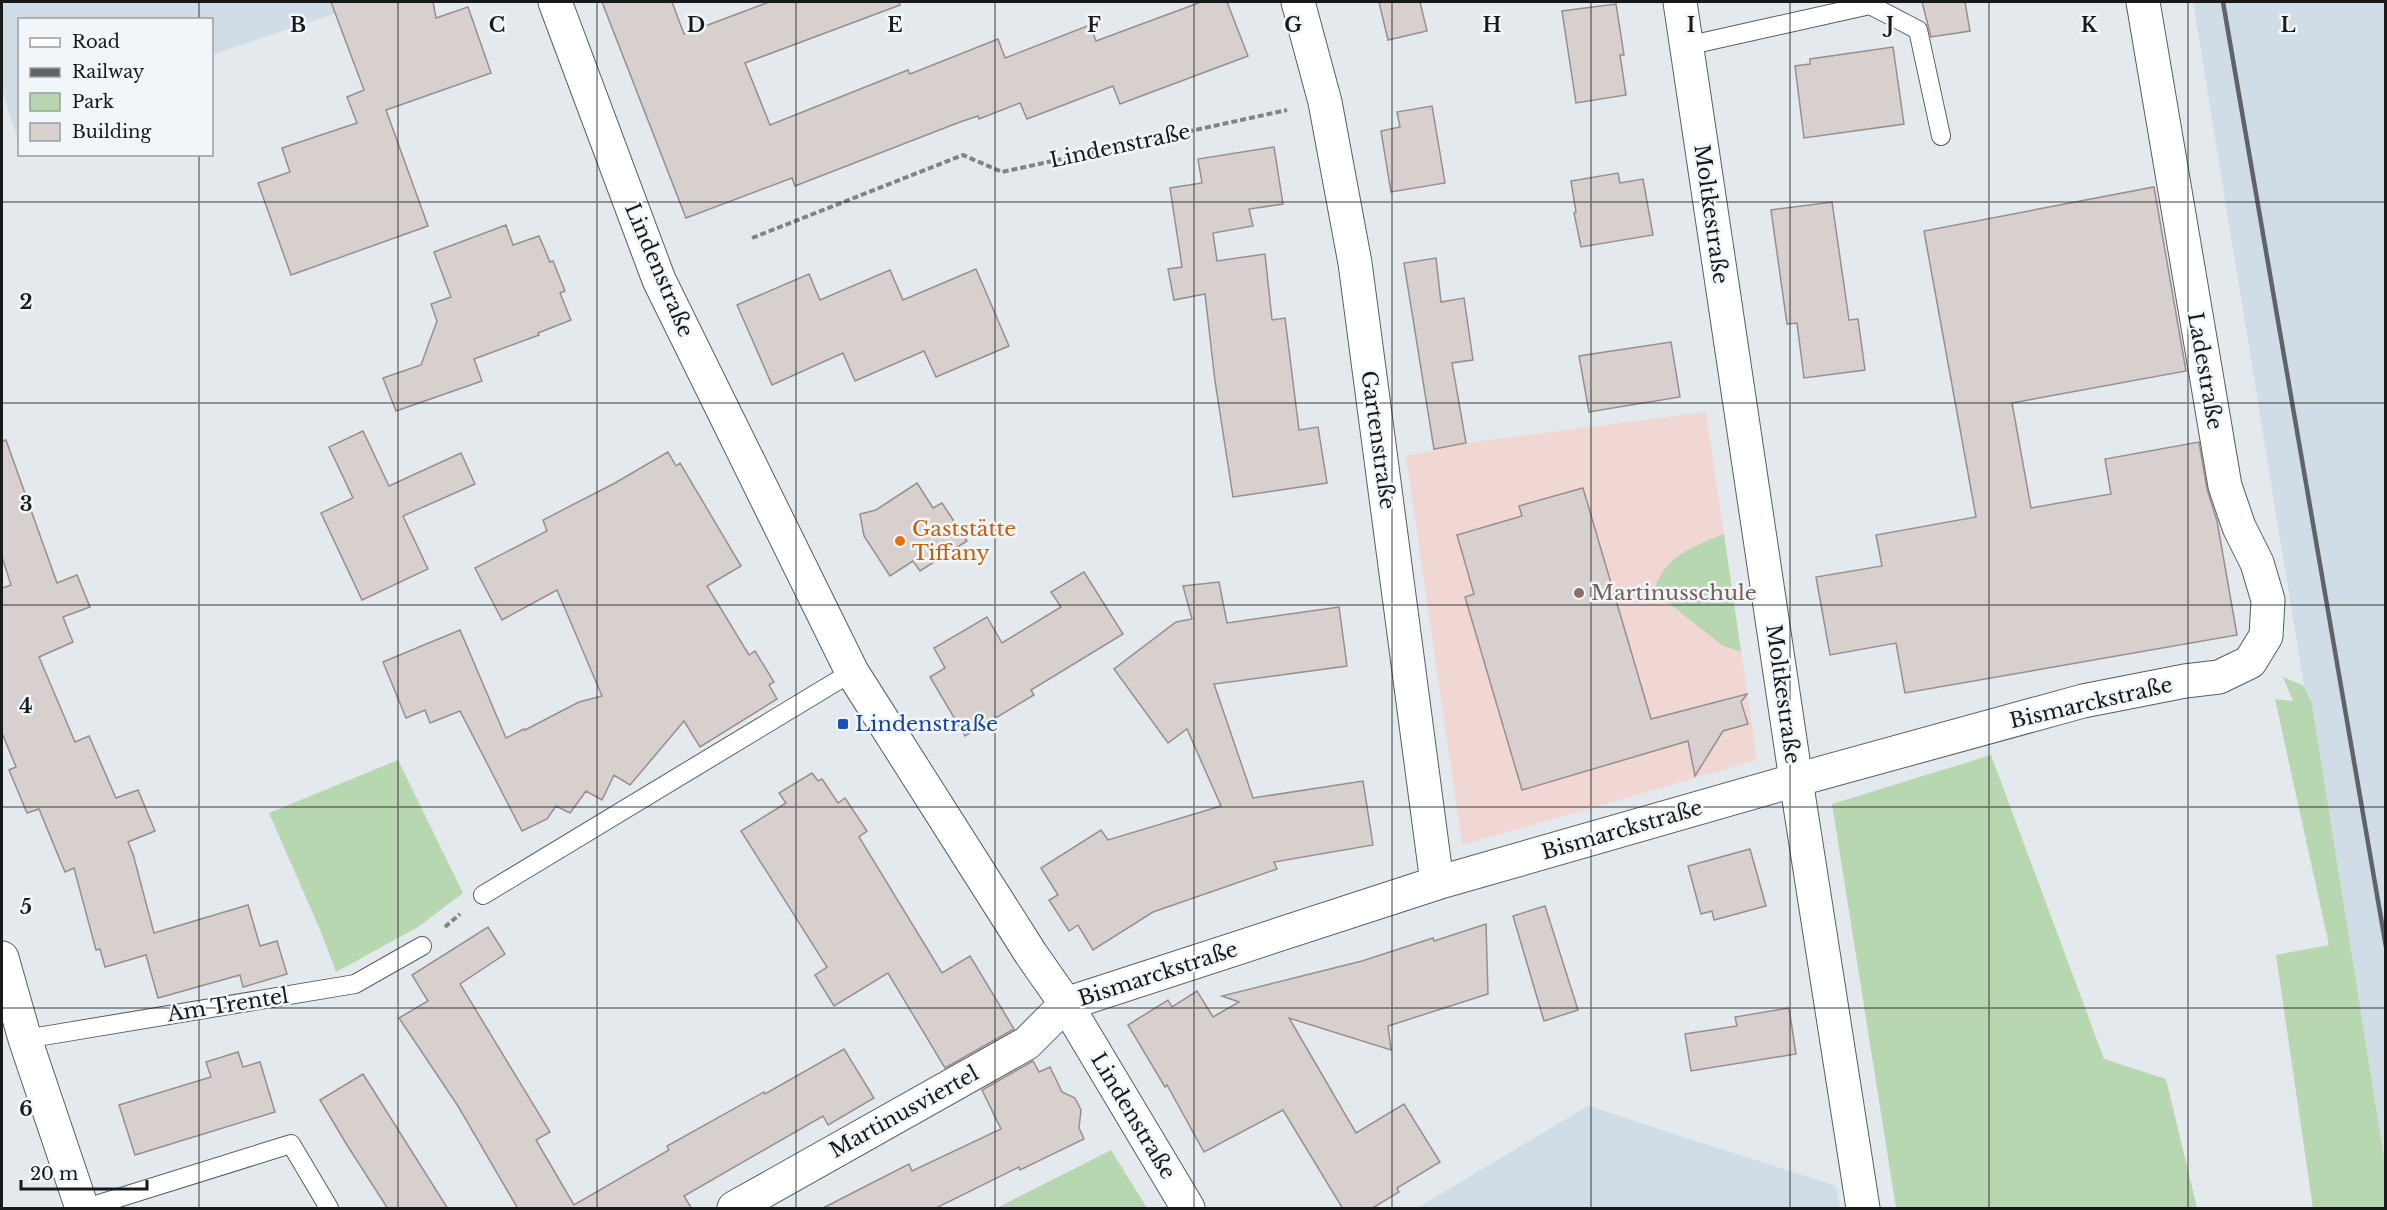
<svg xmlns="http://www.w3.org/2000/svg" width="2387" height="1210" font-family="'Libre Baskerville',serif">
  <style>
    .built { fill: #d1dde6 }
    .education { fill: #f1d7d3 }
    .green { fill: #b7d7b1 }
    .building { fill: #d7d0cf; stroke: #968f8e; stroke-width: 1.5 }
    .lines { fill: none; stroke-linecap: round; stroke-linejoin: round }
    .lane-casing { stroke: #5a5e62; stroke-width: 20 }
    .street-casing { stroke: #5a5e62; stroke-width: 35 }
    .path { stroke: #808487; stroke-width: 4; stroke-dasharray: 6 3; stroke-linecap: butt }
    .lane { stroke: #fff; stroke-width: 18 }
    .street { stroke: #fff; stroke-width: 33 }
    .rail { stroke: #616467; stroke-width: 4.5 }
    .grid { fill: none; stroke: #17191a; stroke-width: 1.5; stroke-opacity: 0.55 }
    .food-dot { fill: #e8710a; stroke: #f1f6fa; stroke-width: 2 }
    .education-dot { fill: #8d6e63; stroke: #f1f6fa; stroke-width: 2 }
    .transit-dot { fill: #1a4fb4; stroke: #f1f6fa; stroke-width: 2 }
    .labels { text-anchor: middle; dominant-baseline: central; stroke-width: 5; stroke-linejoin: round; paint-order: stroke }
    .street-label { font-size: 21px; fill: #17191a; stroke: #f1f6fa }
    .food-label { font-size: 21px; fill: #c56008; stroke: #f1f6fa; text-anchor: start }
    .education-label { font-size: 21px; fill: #785e54; stroke: #f1f6fa; text-anchor: start }
    .transit-label { font-size: 21px; fill: #164399; stroke: #f1f6fa; text-anchor: start }
    .grid-label { font-size: 20px; text-anchor: middle; font-weight: bold; fill: #17191a; stroke: #f1f6fa; stroke-width: 5; stroke-linejoin: round; paint-order: stroke }
  </style>
  <rect width="100%" height="100%" fill="#e3e9ed"/>
  <g class="built">
    <path d="M2,2h367l-157,53v-35h-192l-2,120 -16,-49z"/>
    <path d="M2193,2h192v1162l-73,-460 -8,-18z"/>
    <path d="M1588,1106l248,80 4,22h-423z"/>
  </g>
  <path class="education" d="M1706,412l51,348 -295,85 -56,-389 60,-13z"/>
  <g class="green">
    <path d="M1724,534l17,118 -19,-7 -60,-47 -6,-13c12,-31 39,-39 68,-51z"/>
    <path d="M2283,677l21,9 8,18 73,460v44h-72l-37,-253 53,-10 -54,-246 18,2z"/>
    <path d="M1991,755l113,304 62,20 31,129h-301l-64,-404z"/>
    <path d="M398,760l65,133 -45,34 -82,45 -15,-40 -52,-119z"/>
    <path d="M1111,1150l36,58h-150z"/>
  </g>
  <g class="building">
    <path d="M331,2h102l3,16 32,-11 23,66 -105,37 42,116 -137,49 -33,-92 32,-11 -8,-24 75,-25 -10,-26 17,-7z"/>
    <path d="M602,2h70l12,32 85,-32h130l1,3 -155,58 25,62 138,-55 2,4 88,-35 7,19 85,-33 6,16 105,-39h26l21,54 -128,48 -7,-18 -86,33 -7,-16 -41,16 -1,-3 -18,6 -165,64 -3,-8 -106,40z"/>
    <path d="M1379,2h41l7,29 -39,9z"/>
    <path d="M1922,2h43l5,29 -39,6z"/>
    <path d="M1616,4l8,51h-4l6,40 -50,8 -14,-92z"/>
    <path d="M1893,47l11,77 -100,14 -9,-72 15,-2v-5z"/>
    <path d="M1432,106l13,77 -54,9 -10,-61 19,-4 -3,-15z"/>
    <path d="M1274,147l9,57 -34,5 4,17 -40,7 4,28 48,-7 7,66 13,-2 14,112 19,-3 9,56 -94,14 -18,-116 -10,-87 -31,6 -6,-31 14,-2 -12,-79 32,-5 -4,-24z"/>
    <path d="M1618,173l2,10 23,-4 10,56 -72,12 -7,-34 2,-1 -5,-31z"/>
    <path d="M2154,187l32,184 -174,32 19,105 80,-14 -6,-35 94,-17 8,47 10,32 20,114 -332,58 -9,-50 -66,12 -14,-78 66,-11 -6,-31 100,-18 -52,-286z"/>
    <path d="M1832,202l17,118 9,-1 7,51 -61,8 -7,-55 -10,1 -16,-114z"/>
    <path d="M506,225l7,20 26,-9 11,26 3,-1 12,30 -5,2 11,27 -33,13 1,2 -65,24 8,22 -86,30 -13,-33 38,-13 16,-44 -6,-17 20,-7 -17,-45z"/>
    <path d="M1436,258l5,44 23,-4 9,62 -21,3 14,80 -32,6 -30,-186z"/>
    <path d="M976,269l33,77 -73,31 -12,-26 -69,30 -12,-28 -71,32 -35,-80 72,-31 11,26 70,-30 13,30z"/>
    <path d="M1671,342l9,55 -91,15 -10,-56z"/>
    <path d="M363,431l26,55 72,-33 14,31 -72,32 25,53 -66,31 -41,-87 32,-15 -24,-51z"/>
    <path d="M6,440l51,143 20,-8 13,32 -27,10 10,25 -34,15 36,85 14,-6 27,62 22,-8 17,41 -27,11 5,12 21,79 94,-28 12,41 17,-5 10,33 -44,13 -3,-12 -82,23 -12,-43 -41,12 -5,-18 -4,1 -22,-82 -9,4 -26,-63 -12,4 -18,-43 7,-3 -14,-34v-145l9,-3 -9,-28v-116z"/>
    <path d="M668,452l8,14 4,-3 61,103 -34,20 42,69 6,-4 19,31 -5,3 8,14 -77,48 -16,-26 -54,64 -16,-10 -12,25 -16,-9 -16,22 -14,-7 -9,13 -25,12 -62,-120 -30,12 -5,-13 -19,8 -23,-56 77,-32 46,108 18,-9 1,1 54,-28 23,-6 -45,-106 -55,30 -27,-52 72,-37 -4,-11 72,-37z"/>
    <path d="M917,483l16,25 9,-5 25,38 -47,30 -7,-10 -23,15 -26,-40 -4,-22 16,-4z"/>
    <path d="M1583,488l68,231 96,-25 -6,8 7,22 -25,7 -28,45 -7,-35 -166,49 -57,-193 9,-3 -17,-59 65,-19 -3,-10z"/>
    <path d="M1084,572l39,62 -92,56 3,5 -69,41 -35,-59 15,-9 -11,-20 53,-31 15,26 59,-36 -10,-15z"/>
    <path d="M1219,582l8,41 112,-16 8,59 -133,18 39,114 110,-17 10,64 -99,17 3,7 -124,43 -60,38 -15,-25 -9,6 -20,-31 9,-5 -17,-27 60,-38 7,10 113,-34 -34,-77 -19,14 -54,-74 62,-47 16,-3 -9,-33z"/>
    <path d="M812,773l6,8 4,-2 16,24 7,-5 22,33 -8,6 83,136 28,-17 44,73 -69,39 -57,-95 -54,33 -19,-31 12,-8 -86,-136 45,-28 -7,-10z"/>
    <path d="M1750,849l16,57 -52,14 -2,-9 -11,3 -13,-48z"/>
    <path d="M1545,906l33,104 -34,11 -31,-105z"/>
    <path d="M1486,924l2,70 -100,32 3,24 -102,-32 67,115 48,-29 36,58 -43,26 2,4 -28,17h-28l-60,-99 -79,42 -37,-67 -2,2 -37,-62 40,-25 4,7 25,-16 16,26 26,-15 -17,-6 140,-35 71,-23 1,3z"/>
    <path d="M488,927l17,27 -45,30 90,148 -14,8 38,65 95,-55 -2,-4 97,-54 1,2 79,-45 30,49 -46,27 -5,-9 -139,80 8,13h-174l-60,-103 -59,-88 29,-17 -16,-26z"/>
    <path d="M1789,1008l7,46 -105,17 -6,-37 52,-8 -2,-9z"/>
    <path d="M238,1052l5,15 17,-5 15,50 -140,43 -16,-50 92,-28 -5,-15z"/>
    <path d="M1033,1061l6,11 11,-5 12,25 13,6 6,12 -2,18 5,11 -64,31 -1,-3 -85,42h-113l88,-45 3,7 89,-42 -19,-39z"/>
    <path d="M363,1074l85,135h-60l-41,-64 -27,-45z"/>
  </g>
  <g class="lines">
    <g class="lane-casing">
      <g id="lane">
        <path d="M1870,5l48,25 23,106"/>
        <path d="M1686,46l184,-41 -1,-3"/>
        <path d="M483,895l369,-223"/>
        <path d="M25,1039l330,-55 67,-38"/>
        <path d="M86,1208l205,-64 38,64"/>
      </g>
    </g>
    <g class="street-casing">
      <g id="street">
        <path d="M555,2l104,278 193,392 179,282 35,50 122,204"/>
        <path d="M1298,2l27,100 30,161 82,620"/>
        <path d="M1680,2l116,778 67,428"/>
        <path d="M2,958l23,81 57,169"/>
        <path d="M734,1208l293,-165 39,-39 371,-121 359,-103 287,-79 102,-20 34,-4 31,-15 16,-26 2,-36 -11,-37 -18,-36 -14,-41 -82,-484"/>
      </g>
    </g>
    <g class="path">
      <path d="M752,238l211,-83 39,17 285,-62"/>
      <path d="M445,927l15,-13"/>
    </g>
    <use href="#lane" class="lane"/>
    <use href="#street" class="street"/>
    <path class="rail" d="M2223,2l163,945"/>
  </g>
  <path class="grid" d="M199,2v18M398,2v1206M597,2v1206M796,2v1206M995,2v1206M1194,2v1206M1392,2v1206M1591,2v1206M1790,2v1206M1989,2v1206M2188,2v1206M199,154v1054M2,202h2384M2,403h2384M2,605h2384M2,807h2384M2,1008h2384"/>
  <circle class="food-dot" cx="900" cy="541" r="6"/>
  <circle class="education-dot" cx="1579" cy="593" r="6"/>
  <rect class="transit-dot" x="837" y="718" width="12" height="12" rx="3"/>
  <g class="labels">
    <g class="street-label">
      <text transform="translate(1120 146) rotate(-12)">Lindenstraße</text>
      <text transform="translate(1711 214) rotate(82)">Moltkestraße</text>
      <text transform="translate(659 270) rotate(67)">Lindenstraße</text>
      <text transform="translate(2205 371) rotate(80)">Ladestraße</text>
      <text transform="translate(1378 440) rotate(82)">Gartenstraße</text>
      <text transform="translate(1783 694) rotate(82)">Moltkestraße</text>
      <text transform="translate(2091 703) rotate(-13)">Bismarckstraße</text>
      <text transform="translate(1622 830) rotate(-16)">Bismarckstraße</text>
      <text transform="translate(1158 974) rotate(-18)">Bismarckstraße</text>
      <text transform="translate(228 1005) rotate(-9)">Am Trentel</text>
      <text transform="translate(904 1112) rotate(-29)">Martinusviertel</text>
      <text transform="translate(1133 1116) rotate(59)">Lindenstraße</text>
    </g>
    <g class="food-label">
      <text x="912" y="529">Gaststätte<tspan x="912" dy="24">Tiffany</tspan></text>
    </g>
    <g class="education-label">
      <text x="1591" y="593">Martinusschule</text>
    </g>
    <g class="transit-label">
      <text x="855" y="724">Lindenstraße</text>
    </g>
  </g>
  <g class="grid-label">
    <text x="298" y="32">B</text>
    <text x="497" y="32">C</text>
    <text x="696" y="32">D</text>
    <text x="895" y="32">E</text>
    <text x="1094" y="32">F</text>
    <text x="1293" y="32">G</text>
    <text x="1492" y="32">H</text>
    <text x="1691" y="32">I</text>
    <text x="1890" y="32">J</text>
    <text x="2089" y="32">K</text>
    <text x="2288" y="32">L</text>
    <text x="26" y="309">2</text>
    <text x="26" y="511">3</text>
    <text x="26" y="713">4</text>
    <text x="26" y="914">5</text>
    <text x="26" y="1116">6</text>
  </g>
  <rect width="2387" height="1210" fill="none" stroke="#17191a" stroke-width="6"/>
  <rect x="18" y="18" width="195" height="138" fill="#f1f6fa" stroke="#9a9ea0" stroke-width="1.5"/>
  <rect x="30" y="38" width="30" height="9" fill="#ffffff" stroke="#9a9ea0" stroke-width="1.5"/>
  <text x="72" y="48" font-size="18" fill="#17191a">Road</text>
  <rect x="30" y="68" width="30" height="9" fill="#616467" stroke="#9a9ea0" stroke-width="1.5"/>
  <text x="72" y="78" font-size="18" fill="#17191a">Railway</text>
  <rect x="30" y="93" width="30" height="18" fill="#b7d7b1" stroke="#9a9ea0" stroke-width="1.5"/>
  <text x="72" y="108" font-size="18" fill="#17191a">Park</text>
  <rect x="30" y="123" width="30" height="18" fill="#d7d0cf" stroke="#9a9ea0" stroke-width="1.5"/>
  <text x="72" y="138" font-size="18" fill="#17191a">Building</text>
  <path d="M21 1180v9h126v-9" fill="none" stroke="#17191a" stroke-width="3"/>
  <text x="30" y="1180" font-size="18" fill="#17191a" stroke="#f1f6fa" stroke-width="4.5" paint-order="stroke">20 m</text>
</svg>
